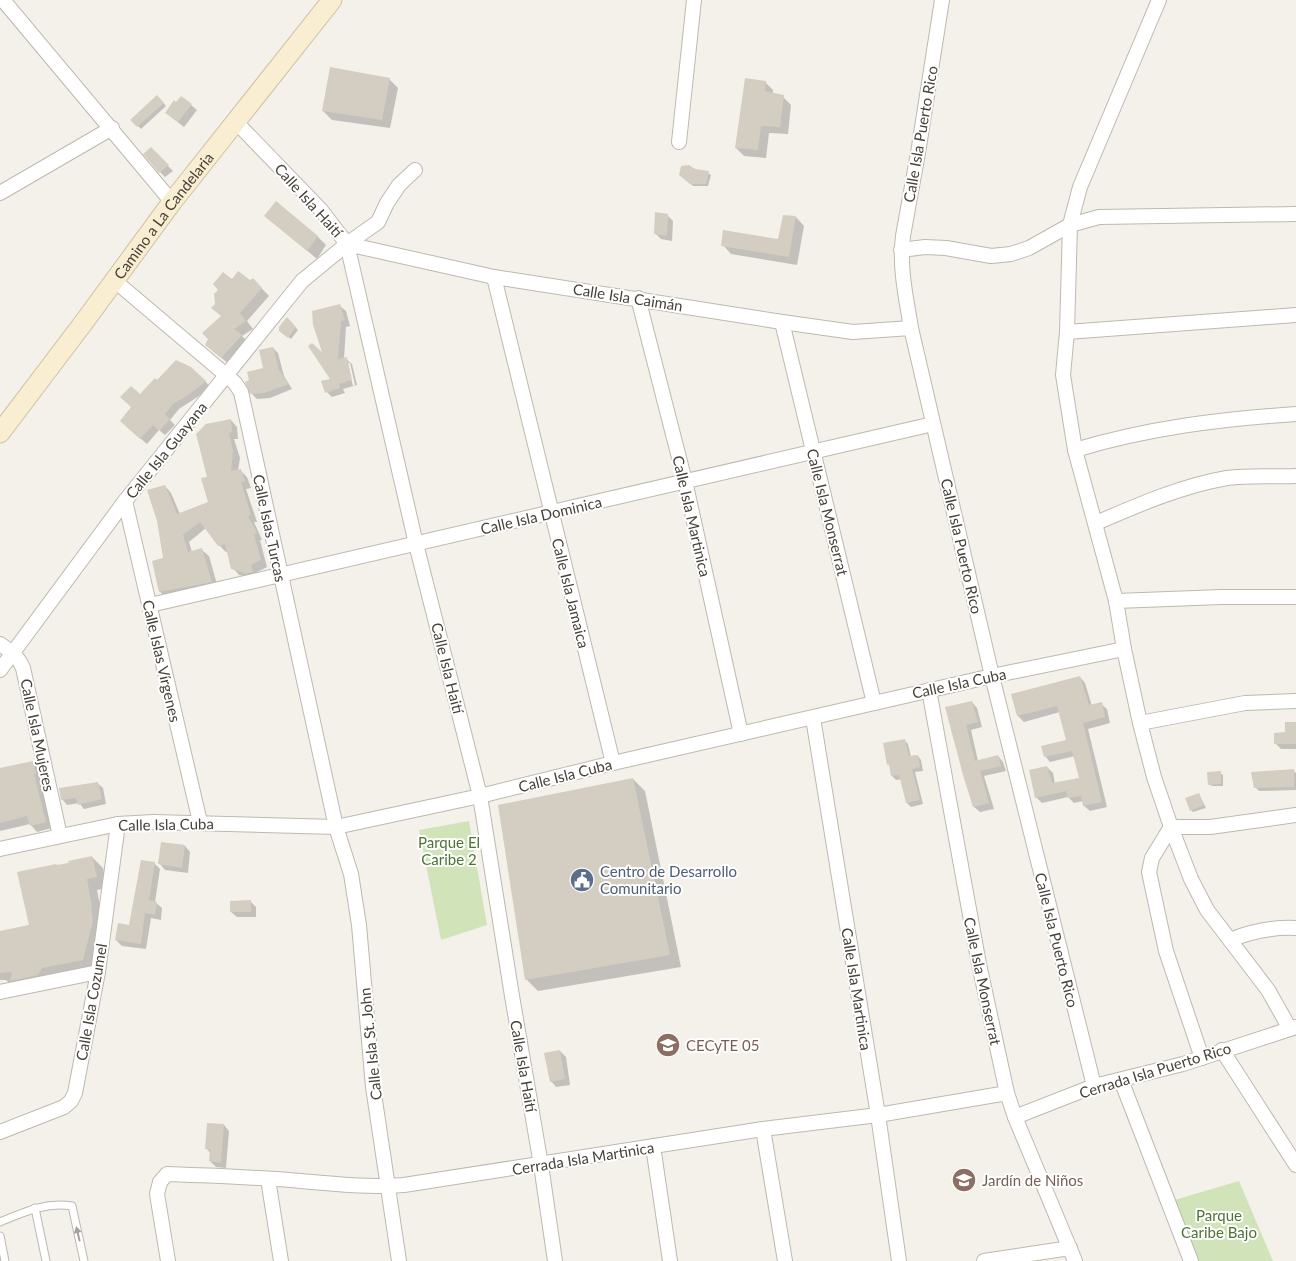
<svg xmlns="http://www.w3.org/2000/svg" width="1296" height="1261" font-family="Lato,sans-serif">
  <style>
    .green { fill: #d1e3b9 }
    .shadow { fill: #0003; fill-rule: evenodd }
    .building { fill: #d4cdc2 }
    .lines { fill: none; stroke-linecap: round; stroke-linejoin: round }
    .lane-casing { stroke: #beb9af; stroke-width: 9 }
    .street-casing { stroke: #beb9af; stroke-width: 16 }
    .secondary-casing { stroke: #cec2a0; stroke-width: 21 }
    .lane { stroke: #fff; stroke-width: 7 }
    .street { stroke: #fff; stroke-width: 14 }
    .secondary { stroke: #f9eed1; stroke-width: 19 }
    .oneway { fill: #a3a09c }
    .labels { text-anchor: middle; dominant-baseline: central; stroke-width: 4; stroke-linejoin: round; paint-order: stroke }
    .street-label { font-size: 15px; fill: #47423a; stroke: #fff }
    .park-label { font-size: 15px; fill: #4c7333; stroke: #fff }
    .service-label { font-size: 15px; fill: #4e5e75; stroke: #fff; text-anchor: start }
    .education-label { font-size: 15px; fill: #785e54; stroke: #fff; text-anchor: start }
  </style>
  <rect width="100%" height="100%" fill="#f4f1eb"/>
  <g class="green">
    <path d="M469,821l18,104 -46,15 -22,-110z"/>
    <path d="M1239,1181l34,80h-77l-25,-60z"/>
  </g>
  <g class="shadow">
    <path d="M389,79l9,9 -8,40 -58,-8 -9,-9z"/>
    <path d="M765,82l8,8v4l10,3 8,8 -3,29 -19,-1 -3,25 -22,-2 -8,-8z"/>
    <path d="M157,96l9,10 -25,23 -9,-9z"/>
    <path d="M177,104l14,1 6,5 -13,17 -18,-14z"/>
    <path d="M151,149l22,22 -8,6 -5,-5z"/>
    <path d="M708,173l3,2 -3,11h-15l-10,-9z"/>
    <path d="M667,215l6,6 -1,20 -11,-2 -6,-6z"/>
    <path d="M266,216l51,20 9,9 -9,14z"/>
    <path d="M796,217l8,9 -7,39 -66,-11 -8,-9 56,-4z"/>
    <path d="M253,279l16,17 -22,25 6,8 -11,7 7,7 -19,22 -24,-20 16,-28 10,-37 18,1z"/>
    <path d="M340,306l6,5 4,15 -4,1 -2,32h2l6,5 5,21 -14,4 2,4 -13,4 -5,-5 5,-12 -7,-23zM347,363h3l5,22 -2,1z"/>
    <path d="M287,319l11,11 -7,9 -8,-6z"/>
    <path d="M273,348l5,5 6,23 8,13 -22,9 -13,1 -5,-5 13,-25z"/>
    <path d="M205,381l5,6 -11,9 -20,13 -9,11 5,5 -10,10 -6,-5 -12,14 -20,-17 13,-32 18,-13z"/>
    <path d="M231,420l6,7 1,12h-4l6,19 -2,13 2,-1 7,7 4,11 -5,1 11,33h-3l8,18h-2l7,27 -10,5 2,7 -20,-4 -6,-7 -5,-17 -2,1 -7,-7 -13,-17 -17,14 3,10 10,-2 7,6 9,32 -51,10 -7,-6 5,-33v-73l6,7 9,21 29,-11v-26z"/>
    <path d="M1080,677l5,6 7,23 9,-2 6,5 3,14 -22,6 19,78 -17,4 -6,-5 -1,-5 -9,2 -6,-6 -26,6 -6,-6 11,-30 6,6 2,11 25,-5 -5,-23 -25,6 -5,-6 23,-15 -8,-29 -36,10 -6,-6 -6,-21z"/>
    <path d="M972,702l5,6 5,19 -11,3 7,31 20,-5 5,6 3,9 -22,5 10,33 -14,3 -6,-5 -10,-32 -17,-67z"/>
    <path d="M1296,723v26h-15l-5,-5z"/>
    <path d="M904,740l4,4 3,13 7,-1 3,4 2,11 -8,1 8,32 -12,3 -4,-4 -5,-24 -6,1 -4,-4 -1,-9 -3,-3z"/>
    <path d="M32,762l7,7 3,11 -2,1 12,47 -15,4 -7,-8 -30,7v-62z"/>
    <path d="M1294,771l2,2v17l-37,1 -4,-4z"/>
    <path d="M1220,773l3,2v11h-11l-3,-2z"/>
    <path d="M633,779l12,12 36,176 -143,24 -12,-12z"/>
    <path d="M97,783l6,5 3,16 -22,5 -5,-6 -12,2 -5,-6z"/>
    <path d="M1199,794l7,14 -13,4 -2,-2z"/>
    <path d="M185,846l5,6 -2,21 -23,-3 -5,-6z"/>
    <path d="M92,857l11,11 4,20 -10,2 5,26 -8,54 -84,14 -4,-4h-6v-48l30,-7 27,-59z"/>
    <path d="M154,863l6,6 -5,33 7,6 -1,12 -10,-2 -5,31 -24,-3 -6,-6 14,-14z"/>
    <path d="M250,901l6,6v10h-19l-6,-5z"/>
    <path d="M560,1051l6,6 4,28 -14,2 -5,-6z"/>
    <path d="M224,1125l5,6 -3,37 -10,-1 -6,-6 1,-7 -4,-5z"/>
  </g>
  <g class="building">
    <path d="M330,67l60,11 -8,42 -60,-9z"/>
    <path d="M745,78l21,3 -1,10 19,4 -4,32 -19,-1 -3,24 -23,-2z"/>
    <path d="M157,95l7,8 -27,24 -7,-7z"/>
    <path d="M181,96l11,8 -14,18 -13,-9 9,-13 2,2z"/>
    <path d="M151,147l18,18 -10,8 -16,-19z"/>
    <path d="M689,165l6,4 14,2 -3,13h-16l-11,-9 2,-9z"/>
    <path d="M276,201l42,35 -11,15 -43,-35z"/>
    <path d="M655,212l13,2 -1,22 -13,-2z"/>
    <path d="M783,215l13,1 -7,41 -68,-11 2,-16 55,9z"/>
    <path d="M238,271l12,9 3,-2 9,10 -22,25 6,8 -12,8 8,6 -21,23 -16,-13 3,-6 -6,-6 19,-17 -10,-8 4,-4 -1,-10 4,-4 -5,-6 10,-12 9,7z"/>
    <path d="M340,304l5,16 -4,1 -3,38 9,-2 5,23 -13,4 1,4 -15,5 -4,-12 9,-2 -22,-33 4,-3 10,9 -9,-27 -1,-14z"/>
    <path d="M287,317l9,10 -8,11 -9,-7v-4z"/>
    <path d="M273,347l6,23 10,14 -25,9 -14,1 -5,-12 4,-2 -2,-8 16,-4 -4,-18z"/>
    <path d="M176,360l15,7 15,14 -12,10 -21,13 -8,10 5,5 -11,12 -6,-6 -13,14 -20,-18 11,-14 -11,-10 11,-11 9,8 15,-16 2,2z"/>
    <path d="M231,419l1,13 -3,1 4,17 -2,21 10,-2 4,13h-4l10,33 -3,1 9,17 -3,1 7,26 -10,5 2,7 -9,2 -2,-2 -11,-3 -6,-25 -7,2 -18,-24 -17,13 5,17 14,-4 10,34 -53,10 -7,-31 11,-3 -6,-37 -10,-31 18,-5 12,29 31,-12 -7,-24 6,-1 -11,-43 10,-10z"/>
    <path d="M1080,676l9,29 13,-3 3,15 -22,6 19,79 -19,4 -2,-10 -13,2 -2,-7 -31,7 -6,-28 18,-4 5,17 27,-5 -7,-27 -28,6 -3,-11 25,-6 -9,-34 -40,10 -6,-22z"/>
    <path d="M972,701l6,21 -12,3 9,36 23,-6 3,11 -21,5 9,32 -16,4 -10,-32 -18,-68z"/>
    <path d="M1285,722h11v22h-22v-11l11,-1z"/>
    <path d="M905,739l4,17 9,-1 2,12 -8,2 8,31 -14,3 -7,-28 -8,1 -2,-12 -2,1 -4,-22z"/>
    <path d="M33,761l3,13h-2l12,48 -16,4 -3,-10 -27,7v-55z"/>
    <path d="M1294,769v18l-40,1 -3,-16z"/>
    <path d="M1221,771v13l-13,1 -1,-13z"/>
    <path d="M633,778l37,177 -145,25 -27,-175z"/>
    <path d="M98,782l4,17 -24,6 -2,-7 -15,2 -2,-12z"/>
    <path d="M1199,793l5,12 -14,6 -5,-13z"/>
    <path d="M161,842l24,3 -3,23 -24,-4z"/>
    <path d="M92,856l5,21 -10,2 5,27h-1l2,15 -10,39 -41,8 -4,7 -28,6 2,-9 -12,1v-42l29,-6 -12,-53 39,-8 1,1 12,-2 -1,-2z"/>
    <path d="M141,860l14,2 -6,38 8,2 -2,13 -10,-2 -4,31 -26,-4 3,-17 11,2z"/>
    <path d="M251,900v12h-21v-11z"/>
    <path d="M560,1050l5,29 -15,3 -6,-29z"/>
    <path d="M207,1123l17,1 -3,39 -12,-2 1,-11 -5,-1z"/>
  </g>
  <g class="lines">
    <g class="lane-casing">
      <g id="lane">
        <path d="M35,1208l11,53"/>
        <path d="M0,1222c24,-10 45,-20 72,-16l12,55"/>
        <path d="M0,1236l5,25"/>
      </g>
    </g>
    <g class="street-casing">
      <g id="street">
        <path d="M3,0l169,202"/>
        <path d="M942,0l-24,153 -15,83c-4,31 3,61 8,92l81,348 102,410"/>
        <path d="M1159,0l-79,187 -10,38 -3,107 -4,43 12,75 41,151 8,48 16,74 14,54 17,50 20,52 16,31 61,80 22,39"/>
        <path d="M235,121l86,89 26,34 69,300 64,252 32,200 29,169 14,96"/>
        <path d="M679,142l15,-142"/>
        <path d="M0,193l112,-65"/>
        <path d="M347,244l147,33 288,45 71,10 58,-4"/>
        <path d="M901,250l24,-3 21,1 45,8 20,-2 18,-6 41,-23 29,-8 197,-3"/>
        <path d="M494,277l119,486"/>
        <path d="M115,281l111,94 9,8 6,9 95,435 15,47 8,51 14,162 26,174"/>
        <path d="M638,298l47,183 56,253"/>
        <path d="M782,322l92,381"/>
        <path d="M1067,332l229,-17"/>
        <path d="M1075,450c72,-22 146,-31 221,-36"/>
        <path d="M125,501l75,321"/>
        <path d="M1096,523c42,-18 85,-37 131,-45 22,-3 46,-1 69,-2"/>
        <path d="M1116,601l105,-4h75"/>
        <path d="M150,605l783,-181"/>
        <path d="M0,644c10,7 18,12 23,24l37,168"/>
        <path d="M0,670l125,-169 177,-220 45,-37 31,-22 9,-19 12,-18 16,-15"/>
        <path d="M929,690l50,274 28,129 8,24 60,144"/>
        <path d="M813,718l65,397 21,146"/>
        <path d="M1140,723l105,-20 51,-2"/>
        <path d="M1171,827l-19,31 -3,14 17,79 36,107"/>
        <path d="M1171,827h39l86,-12"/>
        <path d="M0,849l118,-25 35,-2 183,5 144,-31 133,-33 379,-87 132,-27"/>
        <path d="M1230,940c22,-9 43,-13 66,-12"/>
        <path d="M0,992l98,-20"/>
        <path d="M1222,1050l74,115"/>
        <path d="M1121,1080l70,181"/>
        <path d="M1015,1117l79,-31 89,-22 113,-37"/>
        <path d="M763,1129l22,132"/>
        <path d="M0,1132l64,-25 7,-6 4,-8 23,-121 20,-148"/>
        <path d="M653,1146l17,115"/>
        <path d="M268,1179l13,82"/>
        <path d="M168,1261l-11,-67 3,-12 7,-8c45,2 90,3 134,7 34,3 69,7 103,4l359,-56 115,-14 129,-22"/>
        <path d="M984,1261l86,-13"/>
      </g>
    </g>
    <g class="secondary-casing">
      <g id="secondary">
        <path id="s1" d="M0,433l84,-111 88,-120 160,-202"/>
      </g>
    </g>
    <use href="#lane" class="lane"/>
    <use href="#street" class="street"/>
    <use href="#secondary" class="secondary"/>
  </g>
  <defs><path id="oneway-solid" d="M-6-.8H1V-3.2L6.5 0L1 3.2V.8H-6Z" transform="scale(1.25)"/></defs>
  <use class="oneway" href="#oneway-solid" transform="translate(78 1234) rotate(-103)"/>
  <defs>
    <g id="civic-disc" transform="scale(1.25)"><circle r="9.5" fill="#5c6f8a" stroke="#fff"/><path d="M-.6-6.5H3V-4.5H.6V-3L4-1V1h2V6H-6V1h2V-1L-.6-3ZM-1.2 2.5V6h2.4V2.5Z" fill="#fff"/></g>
    <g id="school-disc" transform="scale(1.25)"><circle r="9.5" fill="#8d6e63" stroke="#fff"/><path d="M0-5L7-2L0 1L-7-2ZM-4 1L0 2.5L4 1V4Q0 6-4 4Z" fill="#fff"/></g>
  </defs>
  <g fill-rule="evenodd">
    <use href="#civic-disc" x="582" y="880"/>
    <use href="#school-disc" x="668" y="1045"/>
    <use href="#school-disc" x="964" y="1180"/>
  </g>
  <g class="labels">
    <g class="street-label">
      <text transform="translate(920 134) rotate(-80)">Calle Isla Puerto Rico</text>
      <text transform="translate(309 200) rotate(48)">Calle Isla Haití</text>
      <text stroke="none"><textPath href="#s1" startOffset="272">Camino a La Candelaria</textPath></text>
      <text transform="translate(628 297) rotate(9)">Calle Isla Caimán</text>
      <text transform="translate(166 450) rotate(-51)">Calle Isla Guayana</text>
      <text transform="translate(828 512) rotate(76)">Calle Isla Monserrat</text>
      <text transform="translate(541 515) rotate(-13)">Calle Isla Dominica</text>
      <text transform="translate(692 516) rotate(77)">Calle Isla Martinica</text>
      <text transform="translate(270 528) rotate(78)">Calle Islas Turcas</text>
      <text transform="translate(962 546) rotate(77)">Calle Isla Puerto Rico</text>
      <text transform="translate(571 593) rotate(76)">Calle Isla Jamaica</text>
      <text transform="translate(162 661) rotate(77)">Calle Islas Vírgenes</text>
      <text transform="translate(448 668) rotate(76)">Calle Isla Haití</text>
      <text transform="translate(959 683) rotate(-12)">Calle Isla Cuba</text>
      <text transform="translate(38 735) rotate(78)">Calle Isla Mujeres</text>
      <text transform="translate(565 775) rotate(-14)">Calle Isla Cuba</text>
      <text transform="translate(166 824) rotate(-1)">Calle Isla Cuba</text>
      <text transform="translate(1057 940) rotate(76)">Calle Isla Puerto Rico</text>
      <text transform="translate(983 981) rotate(78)">Calle Isla Monserrat</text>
      <text transform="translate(857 989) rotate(81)">Calle Isla Martinica</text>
      <text transform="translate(91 1002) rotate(-80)">Calle Isla Cozumel</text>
      <text transform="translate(370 1044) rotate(-96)">Calle Isla St. John</text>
      <text transform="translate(524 1066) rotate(80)">Calle Isla Haití</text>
      <text transform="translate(1155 1070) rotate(-17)">Cerrada Isla Puerto Rico</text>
      <text transform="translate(583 1158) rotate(-9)">Cerrada Isla Martinica</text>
    </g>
    <g class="park-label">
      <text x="449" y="842">Parque El<tspan x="449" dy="17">Caribe 2</tspan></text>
      <text x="1219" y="1215">Parque<tspan x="1219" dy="17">Caribe Bajo</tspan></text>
    </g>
    <g class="service-label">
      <text x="600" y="871">Centro de Desarrollo<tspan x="600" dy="17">Comunitario</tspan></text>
    </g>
    <g class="education-label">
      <text x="686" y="1045">CECyTE 05</text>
      <text x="982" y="1180">Jardín de Niños</text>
    </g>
  </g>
</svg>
